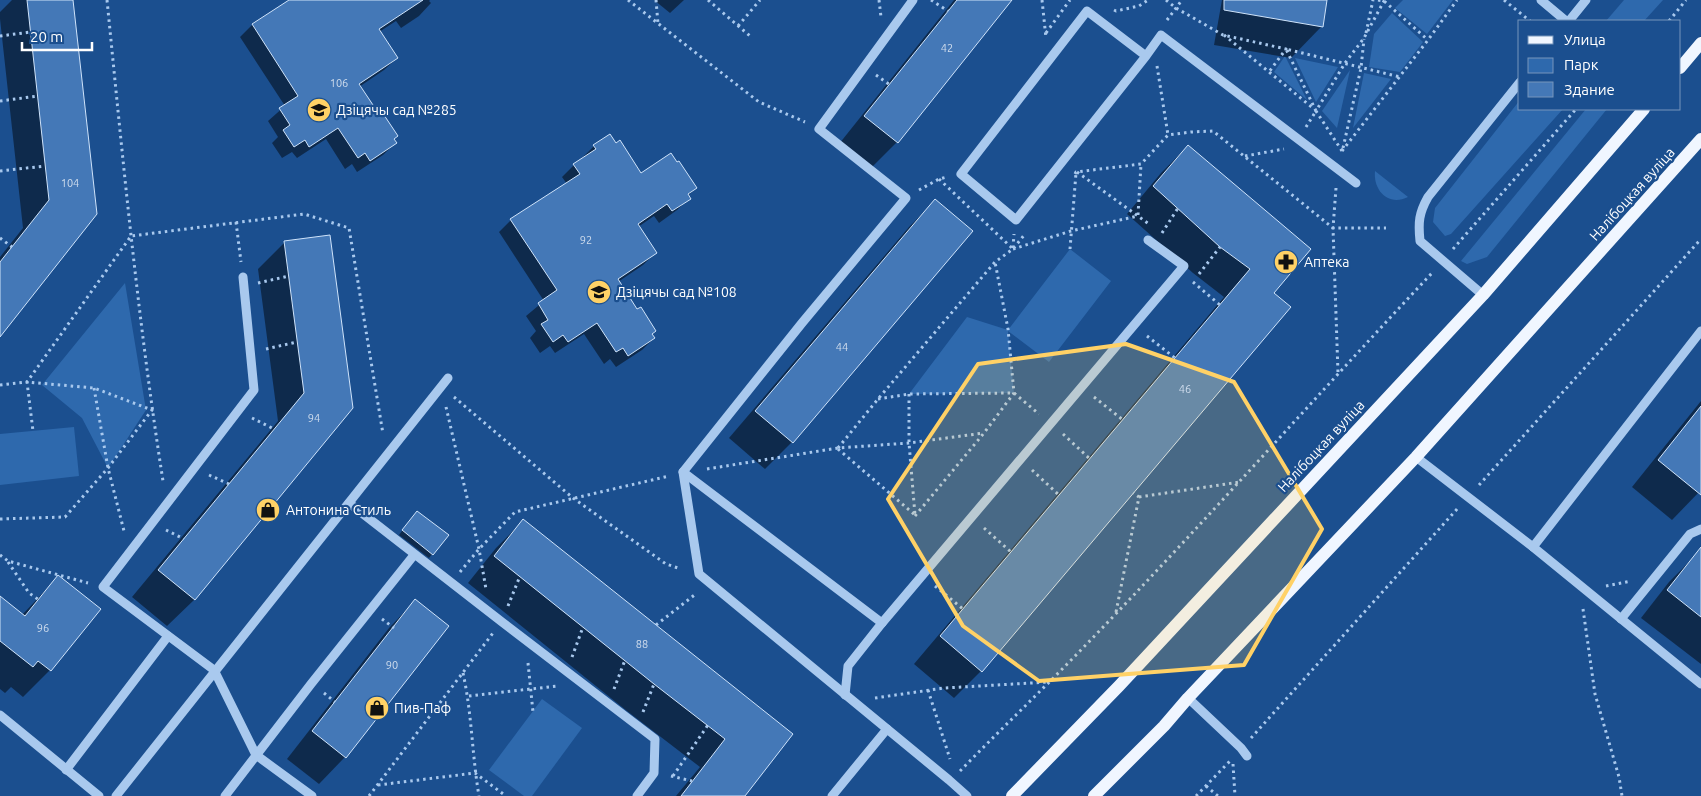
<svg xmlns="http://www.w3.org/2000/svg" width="1701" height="796" font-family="Ubuntu,sans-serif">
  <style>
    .green { fill: #2e69ad }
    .shadow { fill: #0007 }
    .building { fill: #4478b7; stroke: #cfe3fa }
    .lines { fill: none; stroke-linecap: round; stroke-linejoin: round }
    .path { stroke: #a9c9ee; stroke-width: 3; stroke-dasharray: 2.5 4; stroke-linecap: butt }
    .minor { stroke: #a9c9ee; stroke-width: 9 }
    .major { stroke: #f0f6ff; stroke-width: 12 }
    .marked { fill: #ffd166; fill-opacity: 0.2; stroke: #ffd166; stroke-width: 4; stroke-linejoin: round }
    .labels { text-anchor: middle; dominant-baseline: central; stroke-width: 4.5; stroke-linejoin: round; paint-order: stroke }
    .number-label { font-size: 11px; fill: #d0dded }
    .poi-label { font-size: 14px; fill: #fff; stroke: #1b4f8f; text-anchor: start }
    .street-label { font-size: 14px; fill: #fff; stroke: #1b4f8f }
  </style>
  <rect width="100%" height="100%" fill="#1b4f8f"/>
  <g class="green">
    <path d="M1403,0h50l-26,34 -32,-26z"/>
    <path d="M1624,0h39l-19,21h-38z"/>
    <path d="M1392,13l31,29 -23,30 -31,-5 5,-33z"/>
    <path d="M1285,56l22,44 -33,-28z"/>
    <path d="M1295,58l43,9 -22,35z"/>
    <path d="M1350,70l-13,58 -15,-17z"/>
    <path d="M1364,73l27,6 -38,49z"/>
    <path d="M1520,100v9h43l-112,125 -6,2 -12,-14 2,-14z"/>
    <path d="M1586,109h21l-120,148 -20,7 -6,-3z"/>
    <path d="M1375,171l33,26c-20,10 -35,-7 -33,-26z"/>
    <path d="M1070,249l41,32 -62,81 -41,-31 6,62 -105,1 58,-77 41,13z"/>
    <path d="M125,283l21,127 -38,58 -26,-50 -40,-33z"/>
    <path d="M74,427l5,49 -79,9v-51z"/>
    <path d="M542,699l40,29 -50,68h-8l-35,-26z"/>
  </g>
  <g class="shadow">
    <path d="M12,0h60l23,214 -95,121v-78l23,-29 -23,-209v-7z"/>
    <path d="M291,0h139l-1,1 2,2 -12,13 -18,12 -5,-7 -17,11 18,26 -13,12 -25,17 36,56 -12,12 -26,17 -5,-8 -7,5 -19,-30 -29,19 -5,-6 -10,6 -10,-15 6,-6 -10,-16 17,-15 -45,-69 12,-12z"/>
    <path d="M654,0h30l-14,13z"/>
    <path d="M954,0h55l-112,142 -27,27 -31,-25z"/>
    <path d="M1222,0h104l-4,26 -31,32 -77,-13z"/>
    <path d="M594,146l46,28 55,14 -7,8 1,2 -12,12 -18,13 -5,-7 -16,11 17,26 -12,12 -25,17 36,56 -12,12 -26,17 -6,-8 -6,5 -20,-30 -29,19 -5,-7 -10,7 -10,-15 6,-7 -10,-15 18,-15 -45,-69 12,-12 56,-36 -5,-7 12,-12 9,-6 -1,-1z"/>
    <path d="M1188,146l84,147 17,14 -308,364 -27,27 -40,-34 310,-367 -31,-24 -66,-59 34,-41z"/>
    <path d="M936,200l-144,242 -27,27 -36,-31 180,-211z"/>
    <path d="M285,242l67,166 -158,192 -27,26 -35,-29 146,-176 -20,-152z"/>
    <path d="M1701,401v89l-29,30 -40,-33z"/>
    <path d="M413,516l19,38 -3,4 -30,-23z"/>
    <path d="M523,521l269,213 -49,62h-67l24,-29 -73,-56 -159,-128 28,-35z"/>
    <path d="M1696,555l5,4v105l-60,-46 28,-36z"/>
    <path d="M58,577l41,32 -49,61 -27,27 -12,-10 -6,6 -5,-4v-92l22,18z"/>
    <path d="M415,601l-70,156 -26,27 -32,-25 102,-131z"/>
  </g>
  <g class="building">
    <path d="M27,0h46l24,214 -97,123v-75l49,-62z"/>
    <path d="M289,0h134l-44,29 19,29 -39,26 20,30 3,-2 16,24 -4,3 3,4 -27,18 -5,-8 -7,5 -20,-30 -29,19 -4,-7 -11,7 -11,-17 7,-5 -11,-17 19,-12 -46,-72z"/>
    <path d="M957,0h55l-114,143 -34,-27z"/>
    <path d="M1224,0h103l-4,27 -99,-17z"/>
    <path d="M610,134l6,9 4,-3 21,33 30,-20 6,9 2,-1 18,27 -9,6 3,5 -19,12 -5,-7 -29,20 19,29 -39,26 19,30 4,-2 15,24 -4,3 3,4 -27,18 -5,-8 -7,4 -19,-29 -29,19 -5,-7 -10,7 -12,-18 7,-4 -10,-17 19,-13 -47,-71 70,-45 -7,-10 23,-15 -3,-4z"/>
    <path d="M1188,145l123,104 -37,44 17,14 -309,365 -42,-36 310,-367 -30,-22 -67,-61z"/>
    <path d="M935,199l38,32 -180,212 -38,-32z"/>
    <path d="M330,235l23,173 -158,192 -37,-30 146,-177 -20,-152z"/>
    <path d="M1701,406v89l-43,-35z"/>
    <path d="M417,511l32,24 -16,20 -31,-25z"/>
    <path d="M523,519l270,215 -48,62h-64l44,-57 -71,-55 -160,-128z"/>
    <path d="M1701,547v70l-34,-27z"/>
    <path d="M58,575l43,34 -50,62 -13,-10 -5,6 -33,-26v-45l25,20z"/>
    <path d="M415,599l34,27 -103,132 -34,-27z"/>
  </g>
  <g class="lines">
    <g class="path">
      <path d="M107,0c16,161 31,321 56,481"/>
      <path d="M628,0l131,102 46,20"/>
      <path d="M656,0l2,24"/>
      <path d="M708,0l42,36"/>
      <path d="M879,0l2,17"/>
      <path d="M931,0l17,11"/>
      <path d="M1042,0l4,38"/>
      <path d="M1166,0l10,8 47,27 63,14 -17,23"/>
      <path d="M1378,0l6,1 44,39"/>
      <path d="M1504,0l26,21"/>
      <path d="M1114,10l2,1 23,-5 9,-6"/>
      <path d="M1167,20l15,-20"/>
      <path d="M1669,21l17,-21"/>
      <path d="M738,26l22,-26"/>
      <path d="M1046,33l24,-33"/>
      <path d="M1366,33l7,-33"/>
      <path d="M1224,35l90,74"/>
      <path d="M0,36l31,-4"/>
      <path d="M1157,66l11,69"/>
      <path d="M876,75l14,10"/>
      <path d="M0,101l38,-5"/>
      <path d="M1316,111l-30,-62 114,28"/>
      <path d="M1306,127l10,-16"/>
      <path d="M1343,148l18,-80 3,-29"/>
      <path d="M1342,151l86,-111 29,-40"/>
      <path d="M1342,151l-26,-40 29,-48 19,-25 20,-37 3,-1"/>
      <path d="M1245,156l39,-7"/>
      <path d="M0,171l45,-5"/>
      <path d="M1077,172l72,52"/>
      <path d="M1075,174l1,-2 65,-8 27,-29 23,-3 22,-1 120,97 5,145"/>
      <path d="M939,179l74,70"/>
      <path d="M1336,188l-3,40h53"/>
      <path d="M919,190l20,-11 8,-2"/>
      <path d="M1138,215l3,-51"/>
      <path d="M236,222l5,40"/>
      <path d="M1162,233l16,-25"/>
      <path d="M0,238l12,9"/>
      <path d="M1013,248l1,-14"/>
      <path d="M1013,249l58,-18 67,-15"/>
      <path d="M1070,249l6,-76"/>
      <path d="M1453,249l123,-140"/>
      <path d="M1199,274l21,-27"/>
      <path d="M1193,282l27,23"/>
      <path d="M258,283l31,-7"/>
      <path d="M1147,336l28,22"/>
      <path d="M266,349l31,-7"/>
      <path d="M0,385l27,-3 104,-146 173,-22 45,14 34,206"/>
      <path d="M94,388l14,80 16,63"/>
      <path d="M909,394v49l6,72"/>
      <path d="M454,397l119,101 93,66 15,5"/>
      <path d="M1094,397l29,23"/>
      <path d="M878,399l31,-5 105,-1 25,21"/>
      <path d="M446,407l33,142 7,40"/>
      <path d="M252,418l22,11"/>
      <path d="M1063,434l27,25"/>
      <path d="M838,448l40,-49 117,-137 18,-13 12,-15"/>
      <path d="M838,449l77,66"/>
      <path d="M707,469l131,-21 71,-5 75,-10"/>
      <path d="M1032,470l27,25"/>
      <path d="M209,475l20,9"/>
      <path d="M1479,485l222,-246"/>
      <path d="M1139,497l101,-15"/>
      <path d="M915,516l69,-83 30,-40 -6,-64 -13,-67"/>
      <path d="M0,519l65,-2 43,-49 44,-58 -58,-22 -67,-6 6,49"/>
      <path d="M984,528l27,24"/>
      <path d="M166,530l18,9"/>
      <path d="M0,555l8,6 80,22"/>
      <path d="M8,562l21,31 10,7"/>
      <path d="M460,572l19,-23 36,-37 154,-36"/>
      <path d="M935,586l28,23"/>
      <path d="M1606,586l25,-5"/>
      <path d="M508,606l12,-30"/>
      <path d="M1583,609l12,85 24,83 3,19"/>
      <path d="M1116,612l23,-115 -6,-4"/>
      <path d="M382,619l12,9"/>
      <path d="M656,625l41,-32"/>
      <path d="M572,657l11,-30"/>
      <path d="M528,663l5,49"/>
      <path d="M463,673c9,41 9,82 16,123"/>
      <path d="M614,689l11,-29"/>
      <path d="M928,690l22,69"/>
      <path d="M324,693l11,9"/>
      <path d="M469,696l88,-10"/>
      <path d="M875,698l69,-10 104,-6"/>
      <path d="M643,712l11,-28"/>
      <path d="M1251,738l207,-230"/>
      <path d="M1233,764l2,32"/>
      <path d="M960,771c39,-40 79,-78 118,-118 121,-124 235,-254 354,-380"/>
      <path d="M671,776l21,5"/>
      <path d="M673,776l35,-51"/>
      <path d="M378,785l97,-12 31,23"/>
      <path d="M1206,786l12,10"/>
      <path d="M369,796l124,-163"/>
      <path d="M1196,796l34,-35"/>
    </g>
    <g class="minor">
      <path d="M913,0l-94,129 87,69 -104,125 -119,149 16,102 250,206 18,16"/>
      <path d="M1541,0l25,21"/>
      <path d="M1569,21l17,-21"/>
      <path d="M1146,56l-59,-45 -126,163 55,46 130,-164 15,-21 195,148"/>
      <path d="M243,277l11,113 -151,197 111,83 42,85 56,41"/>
      <path d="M1483,295l-63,-54c-2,-19 -1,-28 8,-44l92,-115"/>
      <path d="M1416,457l117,90 168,137"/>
      <path d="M683,472l199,151"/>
      <path d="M349,503l153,119 153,117 -1,34 -17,23"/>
      <path d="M1533,547l168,-216"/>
      <path d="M1621,619l69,-85 11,-5"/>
      <path d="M845,695l3,-29 34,-43 302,-357 -36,-26"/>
      <path d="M1188,698l53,50 6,8"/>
      <path d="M0,715l99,81"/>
      <path d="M66,770l102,-134"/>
      <path d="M116,796l332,-418"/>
      <path d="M225,796l86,-112 103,-129"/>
      <path d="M832,796l55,-67"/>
    </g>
    <g class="major">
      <path d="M1680,68l21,-25"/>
      <path d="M1012,796l107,-110 364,-391 161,-186"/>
      <path d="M1094,796l70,-70 24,-28 228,-241 285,-318"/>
    </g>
  </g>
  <path class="marked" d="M1126,344l108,38 88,147 -78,136 -205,16 -76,-55 -75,-127 90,-135z"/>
  <defs>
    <g id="school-disc" transform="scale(1.25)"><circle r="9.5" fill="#ffd166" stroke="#1b4f8f"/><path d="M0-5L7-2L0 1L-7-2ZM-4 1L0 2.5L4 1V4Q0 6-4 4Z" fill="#111"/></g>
    <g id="pharmacy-disc" transform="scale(1.25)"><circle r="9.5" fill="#ffd166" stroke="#1b4f8f"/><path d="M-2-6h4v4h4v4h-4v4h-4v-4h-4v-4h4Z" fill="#111"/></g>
    <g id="shop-disc" transform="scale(1.25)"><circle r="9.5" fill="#ffd166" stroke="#1b4f8f"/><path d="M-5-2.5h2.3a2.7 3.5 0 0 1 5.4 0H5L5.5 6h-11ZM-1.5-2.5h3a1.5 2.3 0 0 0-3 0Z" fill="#111"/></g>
  </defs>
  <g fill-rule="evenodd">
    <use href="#school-disc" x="319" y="110"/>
    <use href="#pharmacy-disc" x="1286" y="262"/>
    <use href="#school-disc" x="599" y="292"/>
    <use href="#shop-disc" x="268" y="510"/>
    <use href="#shop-disc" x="377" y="708"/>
  </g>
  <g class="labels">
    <g class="number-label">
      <text x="947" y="48">42</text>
      <text x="339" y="83">106</text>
      <text x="70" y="183">104</text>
      <text x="586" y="240">92</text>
      <text x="842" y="347">44</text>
      <text x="1185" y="389">46</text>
      <text x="314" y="418">94</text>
      <text x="43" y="628">96</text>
      <text x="642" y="644">88</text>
      <text x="392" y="665">90</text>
    </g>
    <g class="poi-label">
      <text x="336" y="110">Дзіцячы сад №285</text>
      <text x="1304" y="262">Аптека</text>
      <text x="616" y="292">Дзіцячы сад №108</text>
      <text x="286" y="510">Антонина Стиль</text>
      <text x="394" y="708">Пив-Паф</text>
    </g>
    <g class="street-label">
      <text transform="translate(1632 194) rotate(-48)">Налібоцкая вуліца</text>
      <text transform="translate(1321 446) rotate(-47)">Налібоцкая вуліца</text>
    </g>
  </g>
  <rect x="1518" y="20" width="162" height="90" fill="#1b4f8f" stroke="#7695bc"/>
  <rect x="1528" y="36" width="25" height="8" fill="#f0f6ff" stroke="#7695bc"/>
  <text x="1564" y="45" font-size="15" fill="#ffffff">Улица</text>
  <rect x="1528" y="58" width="25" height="15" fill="#2e69ad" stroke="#7695bc"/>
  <text x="1564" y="70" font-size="15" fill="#ffffff">Парк</text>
  <rect x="1528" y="82" width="25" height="15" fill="#4478b7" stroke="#7695bc"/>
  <text x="1564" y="95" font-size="15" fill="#ffffff">Здание</text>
  <path d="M22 42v8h70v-8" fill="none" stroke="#ffffff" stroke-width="2.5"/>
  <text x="30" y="42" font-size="15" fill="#ffffff" stroke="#1b4f8f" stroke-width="4" paint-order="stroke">20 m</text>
</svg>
